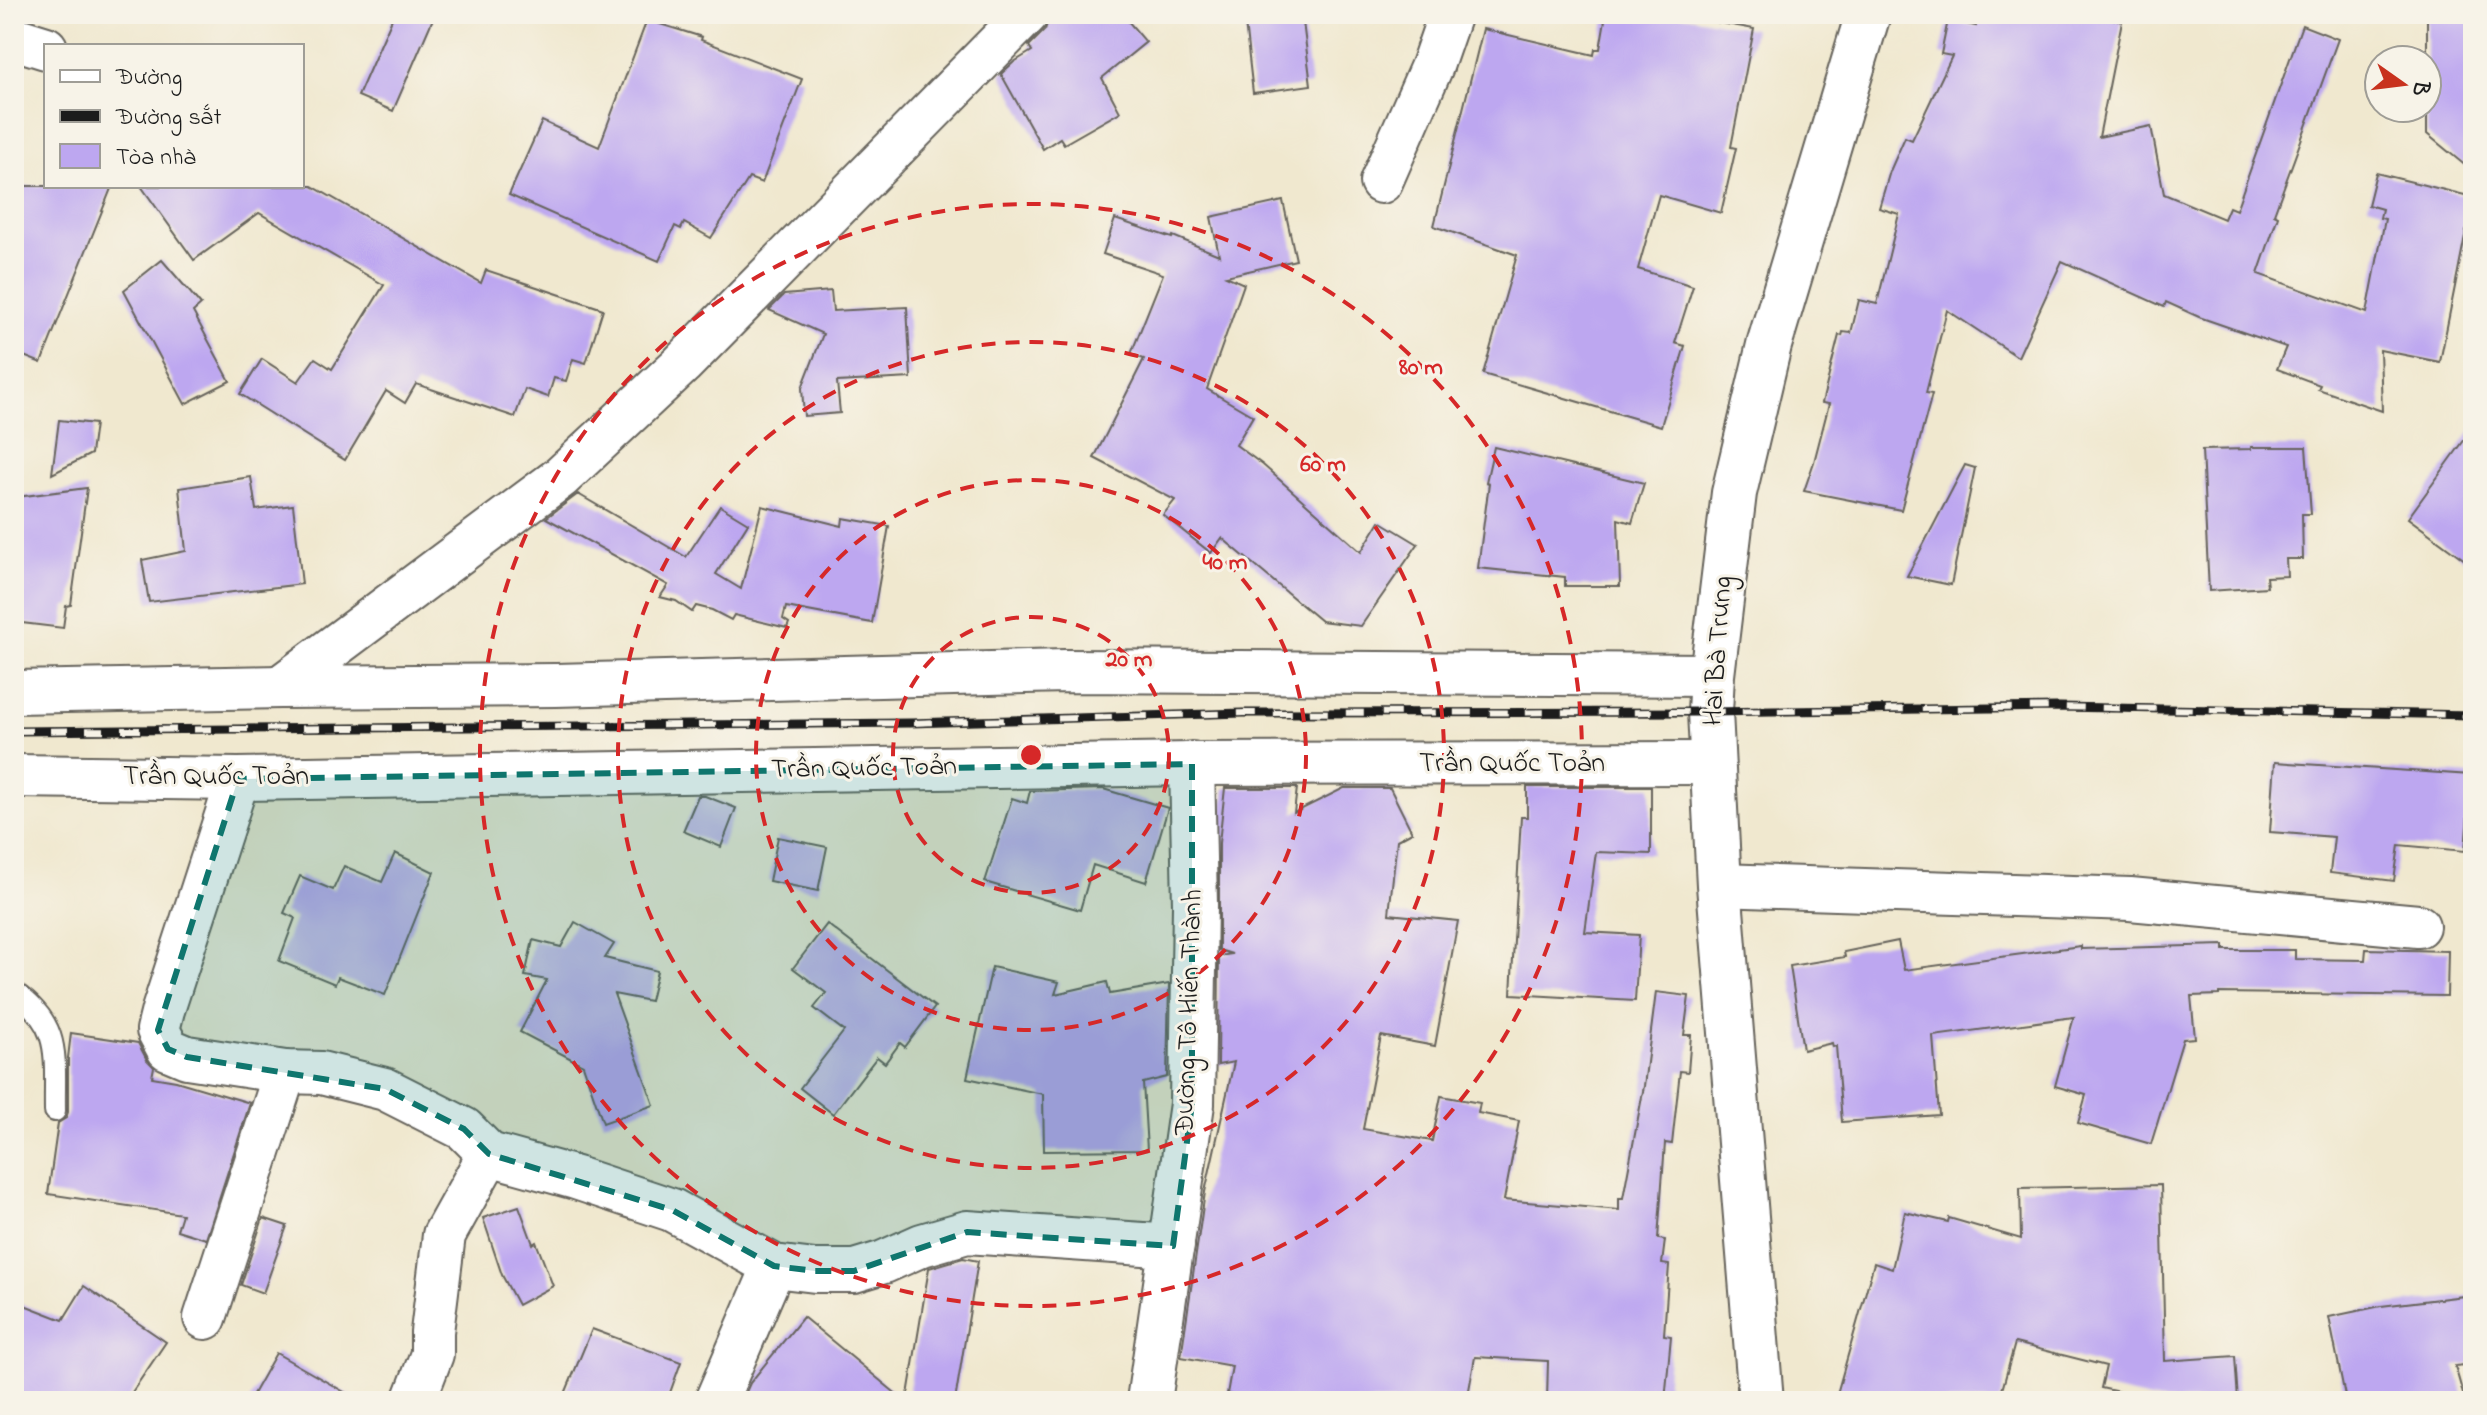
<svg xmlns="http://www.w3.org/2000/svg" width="2487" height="1415" font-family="'Indie Flower',sans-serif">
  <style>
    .building { fill: #bda7f0 }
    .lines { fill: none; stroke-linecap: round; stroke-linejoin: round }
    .service-casing { stroke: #66635b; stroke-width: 24 }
    .minor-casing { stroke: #66635b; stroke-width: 46 }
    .tertiary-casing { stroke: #66635b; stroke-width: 48 }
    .secondary-casing { stroke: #66635b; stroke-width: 48 }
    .service { stroke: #fff; stroke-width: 20 }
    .minor { stroke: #fff; stroke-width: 42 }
    .tertiary { stroke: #fff; stroke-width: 44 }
    .secondary { stroke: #fff; stroke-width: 44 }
    .rail-casing { stroke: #1c1c1c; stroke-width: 9 }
    .rail { stroke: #f7f3e8; stroke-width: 6; stroke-dasharray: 18; stroke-linecap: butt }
    .marked { fill: #0f766e; fill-opacity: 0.2; stroke: #0f766e; stroke-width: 6; stroke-dasharray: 16 10; stroke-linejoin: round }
    .ring { fill: none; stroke: #d62828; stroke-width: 4; stroke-dasharray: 14 10 }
    .labels { text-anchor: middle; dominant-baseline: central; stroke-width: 6; stroke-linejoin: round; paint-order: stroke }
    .street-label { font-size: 28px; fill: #1c1c1c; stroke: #f7f3e8 }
    .centre { fill: #d62828; stroke: #f7f3e8; stroke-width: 4 }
    .ring-label { font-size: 24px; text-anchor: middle; font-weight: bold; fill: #d62828; stroke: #f7f3e8; stroke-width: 6; stroke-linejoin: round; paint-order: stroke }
  </style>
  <rect width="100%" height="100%" fill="#f7f3e8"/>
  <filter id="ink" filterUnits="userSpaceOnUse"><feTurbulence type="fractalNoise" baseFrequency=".0125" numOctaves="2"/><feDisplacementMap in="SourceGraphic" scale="16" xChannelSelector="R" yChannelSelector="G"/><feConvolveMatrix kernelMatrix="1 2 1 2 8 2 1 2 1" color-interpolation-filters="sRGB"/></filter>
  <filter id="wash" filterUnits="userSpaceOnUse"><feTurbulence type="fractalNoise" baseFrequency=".006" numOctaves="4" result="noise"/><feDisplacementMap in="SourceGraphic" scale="32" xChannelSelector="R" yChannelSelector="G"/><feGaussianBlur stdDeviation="1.8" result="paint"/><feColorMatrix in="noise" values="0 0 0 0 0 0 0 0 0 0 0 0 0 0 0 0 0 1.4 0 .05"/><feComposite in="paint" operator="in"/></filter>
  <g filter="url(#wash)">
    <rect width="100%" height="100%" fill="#f0e8cf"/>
    <g id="blocks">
      <g class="building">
        <path d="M394,14h41l-42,97 -35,-15z"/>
        <path d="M1050,14h72l24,28 -44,36 18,34 -56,32 -4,-6 -17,11 -42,-75 13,-12 18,-11 -3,-5 16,-16z"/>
        <path d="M1244,14h58l9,71 -58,8z"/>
        <path d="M1606,14h67l81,15 -23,118 5,1 -15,65 -62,-18 -21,74 55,17 -18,57 10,3 -24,80 -178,-52 34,-119 -83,-29 49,-197 111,26 1,-6h5z"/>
        <path d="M1979,14h111l32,7 -23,116 52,-11 13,68 60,25 5,-12 7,3 66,-185 36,14 -64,175 4,2 -20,58 109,39 18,-94 -5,-1 2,-9 -14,-4 8,-32 97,24v36l-7,-2 -26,131 -60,-12 2,61 -64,-22 2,-4 -43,-16 9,-22 -87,-30 -33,-15 -2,5 -102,-46 -44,96 -71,-47 -21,83 6,1 -31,116 -97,-19 10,-29 15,-58 -7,-1 17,-68 3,1 1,-4 8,1 8,-33 18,4 22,-90 -20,-6 11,-37 15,-34 7,3 40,-84 -11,-2 7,-34 28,6z"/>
        <path d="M2427,14h46v158l-46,-38z"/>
        <path d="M647,20l55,17 -1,3 101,39 -40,104 -13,-5 -38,60 -27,-15 -3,6 -6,-3 -16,35 -150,-66 33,-74 57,26z"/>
        <path d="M14,186h98l-71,177 -27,-11z"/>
        <path d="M141,186h171l169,97 5,-13 117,39 -17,54 -13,-4 -7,22 -12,-3 -6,19 -23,-8 -10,28 -99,-33 -11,19 -19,-12 -41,69 -105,-66 22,-35 36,23 17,-24 17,11 52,-84 -125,-72 -65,47z"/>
        <path d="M1283,201l13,59 -70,16 18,8 -37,105 46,27 -17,29 27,20 98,87 19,-31 38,23 -57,82 -40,-5 -99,-83 -11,15 -48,-38 12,-15 -81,-42 50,-99 -13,-5 32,-80 -60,-20 12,-35 57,19 1,-2 46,19 -8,-38z"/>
        <path d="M162,260l39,45 -8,7 37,69 -45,23 -61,-114z"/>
        <path d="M831,291l2,20 74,-4 4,71 -74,4 3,31 -36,3 -2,-28 21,-54 -54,-24 15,-15z"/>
        <path d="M59,420l36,4 -4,30 -39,20z"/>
        <path d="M2473,428v138l-65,-48z"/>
        <path d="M1494,447l150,36 -12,40 -14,-4 2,67h-55v-9l-87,-9 11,-85 -3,-1z"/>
        <path d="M2251,447h55l5,67h-9l1,45h-17l1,17 -21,1 1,10 -58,4 -7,-141 49,-1z"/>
        <path d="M1965,465l10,3 -24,117 -44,-9z"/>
        <path d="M251,477l5,33 37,-5 9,79 -153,18 -7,-42 44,-9 -7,-63z"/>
        <path d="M87,488l-16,117 -5,1 -3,22 -49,-6v-104l3,-21z"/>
        <path d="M578,494l108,63 34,-51 28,17 -32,51 25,15 21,-83 80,20 1,-8 46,8 -17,97 -86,-16 -3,12 6,4 -2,5 -53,-13 -3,5 -19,-10 -16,-4 -4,6 -16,-11 -16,-4 8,-12 -122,-67z"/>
        <path d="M2275,762l196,13 -6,76 -66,-6 -5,36 -64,-8 4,-36 -64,-5z"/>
        <path d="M1527,787h124v67l-55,-2 -11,80 54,3 -4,66 -124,-7 10,-177h6z"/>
        <path d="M1225,788h72l-3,25 50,-25h46l22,44 -15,8 -8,74 69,7 -23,125 -54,-10 -18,93 69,12 9,-45 39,7 -2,10 41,8 -15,79 115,10v-12h4l21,-112 12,-94 33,4 -5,39h7l-3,37 -8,-1 -8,73 -7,-1 -7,96 7,1 -3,24 7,1 -5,70 7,1 -6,65h-118l1,-40 -73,-4 -8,44h-205l-35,-7 5,-28 -51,-9 24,-165 29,-130 -16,3 1,-109 13,-2 -13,-4v-107z"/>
        <path d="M1103,789l65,19 -22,74 -53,-17 -13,45 -95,-28 27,-84 15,5 3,-12z"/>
        <path d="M698,796h7l31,12 -15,39 -38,-16z"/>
        <path d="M778,837l49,10 -9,44 -49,-10z"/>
        <path d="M395,853l39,19 -49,123 -47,-18 -3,7 -56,-23 16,-43 -11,-5 16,-37 33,14 11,-24 38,16z"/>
        <path d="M575,922l39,22 -9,14 52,13 -7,30 -36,-7 40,111 -51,18 -20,-58 -63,-33 27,-52 -22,-4 8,-36 28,7z"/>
        <path d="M827,924l108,83 -30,40 -5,-4 -15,20 -8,-6 -44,57 -33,-26 44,-57 -30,-23 12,-15 -33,-25z"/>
        <path d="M1898,941l6,29 177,-24v3l143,-4v5h71v9l70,1 1,-11 82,2 -1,45 -228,-3v2l-28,1 4,42 -12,1 -32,105 -73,-21 8,-28 -31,-9 19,-69 -141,19 6,79 -97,7 -6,-76 -3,1 -1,-4 -29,7 -13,-84 55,-9 -1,-5z"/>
        <path d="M992,967l67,15 -4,12 52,-12 3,12 59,-10 -2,93 -24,6 4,67 -103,1 -1,-57 -76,-16z"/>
        <path d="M71,1033l67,10 9,17 7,7 -2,10 24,4 74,22 -44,136 -29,-9 5,-16 -134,-20 10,-71 8,-5 2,-6v-54z"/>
        <path d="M2161,1185l4,176 70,-5 3,45h-78l-59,-13 5,-22 -91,-23 -16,58h-164l39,-138 18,6 13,-57 43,10 1,-4 72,21 -1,-51z"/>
        <path d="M519,1206l14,38 3,-2 17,44 -35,19 -16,-30 -19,-57z"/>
        <path d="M263,1218l24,8 -24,67 -22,-8z"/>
        <path d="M963,1258l15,3 -23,140h-48l22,-133z"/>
        <path d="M84,1286l82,56 -40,59h-112v-100l49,19z"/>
        <path d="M2473,1295v69l-18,2 10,35h-119l-17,-84 52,-11z"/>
        <path d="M803,1317l102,84h-163l8,-18z"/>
        <path d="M592,1329l89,33 -14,39h-105z"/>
        <path d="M276,1353l84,48h-111z"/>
      </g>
    </g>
  </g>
  <g filter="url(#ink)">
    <use href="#blocks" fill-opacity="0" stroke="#66635b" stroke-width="2"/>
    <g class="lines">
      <g class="service-casing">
        <path id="service" d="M14,992c49,34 40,65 41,119"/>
      </g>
      <g class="minor-casing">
        <g id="minor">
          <path d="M14,38l32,10"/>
          <path d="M1381,182l51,-116 18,-52"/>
          <path d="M280,687l281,-210 121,-113 345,-350"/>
          <path d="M14,692l266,-5 276,-2 509,-14 647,4"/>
          <path d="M14,776l224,3 954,-15 521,-1"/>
          <path d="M238,779l-75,231 -5,20 10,19 19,8 98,15 36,1 64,16 79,40 25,25 87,24 96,32 102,56 41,5h39l30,-9 38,-17 45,-13 206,14"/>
          <path d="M1719,885l411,14 288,27"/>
          <path d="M205,1318l80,-246"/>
          <path d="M414,1401l18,-47v-22l12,-97 45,-81"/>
          <path d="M716,1401l58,-135"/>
        </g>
      </g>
      <g class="tertiary-casing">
        <path id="tertiary" d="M1149,1401l43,-297 3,-199 -3,-141"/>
      </g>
      <g class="secondary-casing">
        <path id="secondary" d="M1761,1401l-42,-516 -9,-173 2,-37 22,-182 35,-148 99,-331"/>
      </g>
      <use href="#service" class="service"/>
      <use href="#minor" class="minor"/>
      <use href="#tertiary" class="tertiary"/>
      <use href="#secondary" class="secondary"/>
      <g class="rail-casing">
        <path id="rail" d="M14,731l897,-8 333,-10 466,-1 349,-5 414,8"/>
      </g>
      <use href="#rail" class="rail"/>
    </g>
  </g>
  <path class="marked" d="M1192,764v340l-19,142 -206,-14 -113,39h-39l-41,-5 -102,-56 -183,-56 -25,-25 -79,-40 -198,-32 -19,-8 -10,-19 80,-251z"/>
  <g class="ring">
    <circle cx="1031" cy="755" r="138"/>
    <circle cx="1031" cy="755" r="275"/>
    <circle cx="1031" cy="755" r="413"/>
    <circle cx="1031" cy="755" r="551"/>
  </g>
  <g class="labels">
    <g class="street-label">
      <text transform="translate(1719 651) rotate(-86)">Hai Bà Trưng</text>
      <text x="1512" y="764">Trần Quốc Toản</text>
      <text transform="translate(864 769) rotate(-1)">Trần Quốc Toản</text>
      <text x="216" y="777">Trần Quốc Toản</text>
      <text transform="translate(1190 1012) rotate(-88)">Đường Tô Hiến Thành</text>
    </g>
  </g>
  <circle cx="1031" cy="755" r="12" class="centre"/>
  <g class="ring-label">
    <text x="1421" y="374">80 m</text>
    <text x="1323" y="471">60 m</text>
    <text x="1225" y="569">40 m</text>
    <text x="1129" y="666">20 m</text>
  </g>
  <rect width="2487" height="1415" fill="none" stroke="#f7f3e8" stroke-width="48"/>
  <rect x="44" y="44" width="260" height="144" fill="#f7f3e8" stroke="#9f9d96" stroke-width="2"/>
  <rect x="60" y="70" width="40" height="12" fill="#ffffff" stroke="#9f9d96" stroke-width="2"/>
  <text x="116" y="84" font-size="24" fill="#1c1c1c">Đường</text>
  <rect x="60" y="110" width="40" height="12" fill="#1c1c1c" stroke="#9f9d96" stroke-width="2"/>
  <text x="116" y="124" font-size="24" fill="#1c1c1c">Đường sắt</text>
  <rect x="60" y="144" width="40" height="24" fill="#bda7f0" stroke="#9f9d96" stroke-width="2"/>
  <text x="116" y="164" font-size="24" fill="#1c1c1c">Tòa nhà</text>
  <g transform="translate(2403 84) rotate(104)"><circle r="38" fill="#f7f3e8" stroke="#9f9d96" stroke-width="2"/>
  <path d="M0-6L14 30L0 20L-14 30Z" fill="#c8321e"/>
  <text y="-12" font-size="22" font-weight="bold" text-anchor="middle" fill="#1c1c1c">B</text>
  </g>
</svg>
